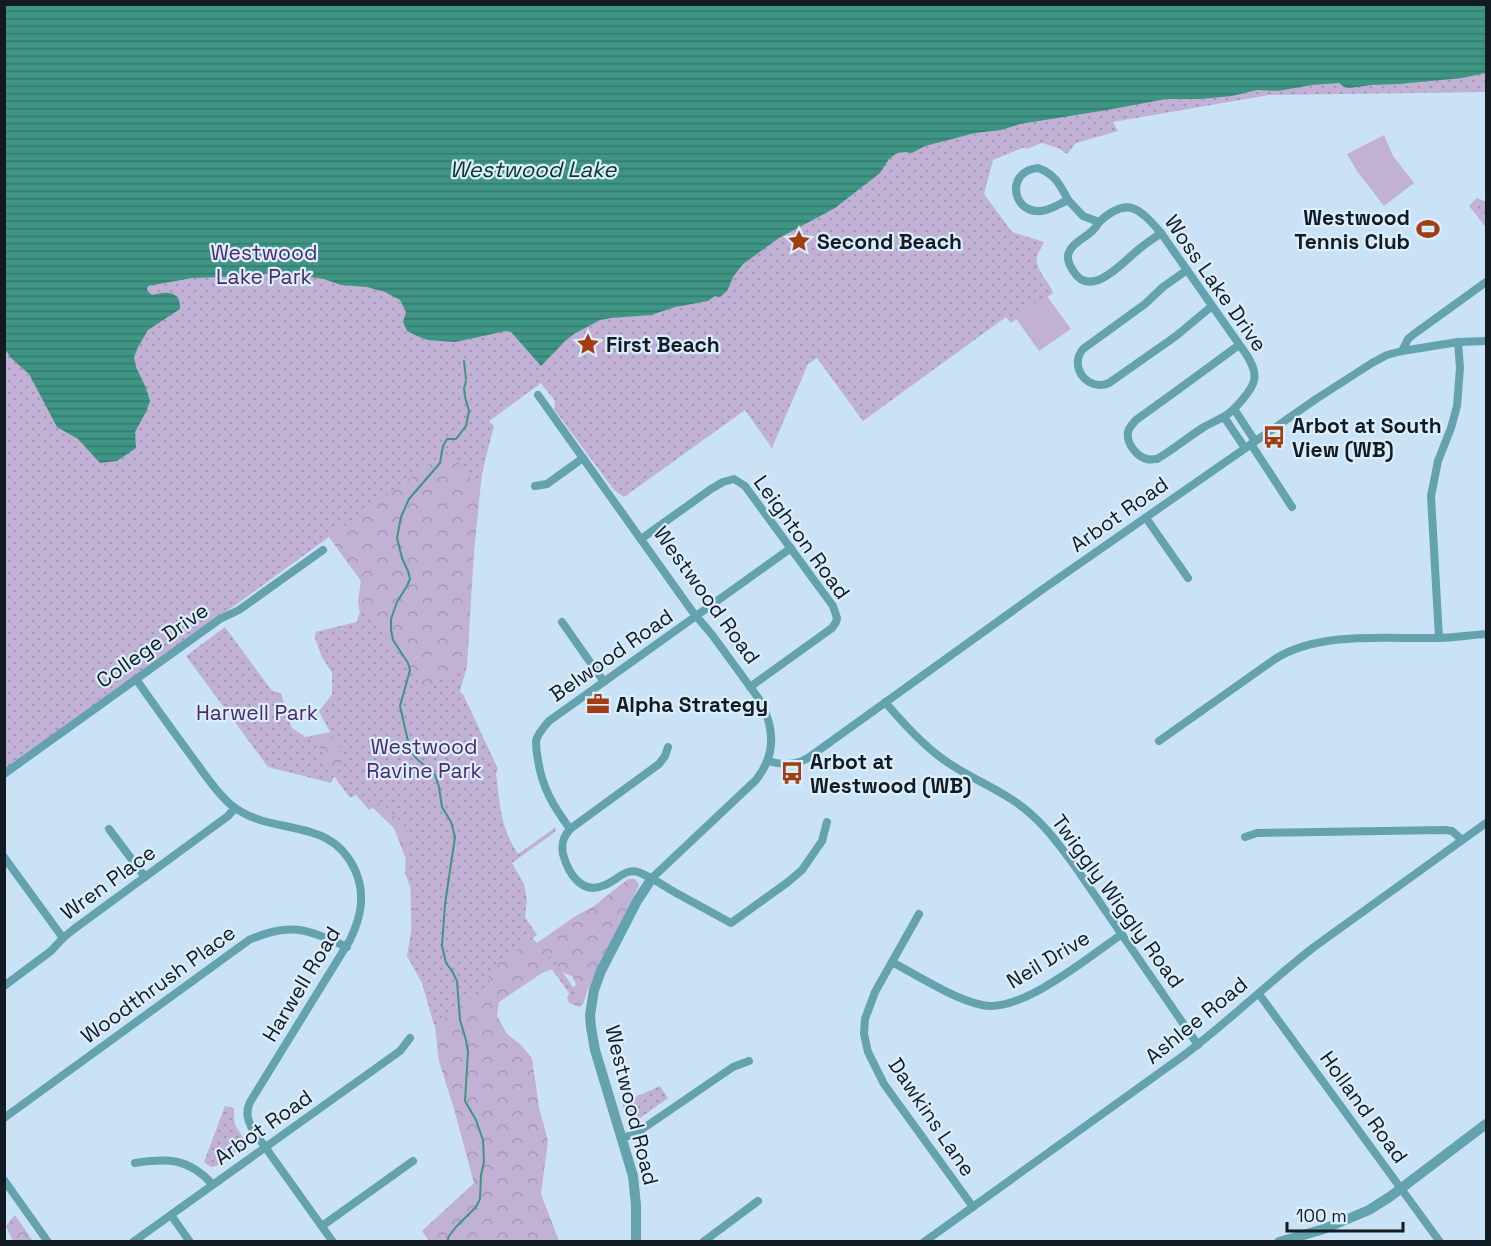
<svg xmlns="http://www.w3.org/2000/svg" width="1491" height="1246" font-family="'Space Grotesk',sans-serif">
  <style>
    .forest { fill: url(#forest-crowns) }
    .park { fill: url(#park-dots) }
    .pitch { fill: #c1b1d5 }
    .water { fill: url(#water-rules) }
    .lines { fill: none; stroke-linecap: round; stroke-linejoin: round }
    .stream { stroke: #3f9584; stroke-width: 2 }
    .minor { stroke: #64a2ad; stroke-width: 8 }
    .tertiary { stroke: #64a2ad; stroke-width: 10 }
    .labels { text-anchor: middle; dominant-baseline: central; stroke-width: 4.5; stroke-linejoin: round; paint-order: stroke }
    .poi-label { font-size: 21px; font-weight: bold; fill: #121b21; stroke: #dbeefe; text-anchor: start }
    .park-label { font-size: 21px; fill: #4c286d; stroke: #dbeefe }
    .street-label { font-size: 21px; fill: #121b21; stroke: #dbeefe }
    .water-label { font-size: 22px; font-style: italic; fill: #0b342c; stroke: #dbeefe }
  </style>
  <defs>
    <pattern id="forest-crowns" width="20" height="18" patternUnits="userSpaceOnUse" patternTransform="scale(1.5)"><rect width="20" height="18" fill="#c1b1d5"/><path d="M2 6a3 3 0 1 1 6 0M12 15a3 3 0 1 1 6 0" fill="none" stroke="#a598b7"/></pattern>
    <pattern id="park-dots" width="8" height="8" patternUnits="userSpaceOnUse" patternTransform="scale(1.5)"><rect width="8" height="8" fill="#c1b1d5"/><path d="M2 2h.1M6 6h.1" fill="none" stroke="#a598b7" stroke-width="1.8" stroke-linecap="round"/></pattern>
    <pattern id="water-rules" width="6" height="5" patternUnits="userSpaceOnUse" patternTransform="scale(1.5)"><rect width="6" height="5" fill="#3f9584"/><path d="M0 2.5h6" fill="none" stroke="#33796c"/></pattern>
  </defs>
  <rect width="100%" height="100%" fill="#cae2f5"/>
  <g class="forest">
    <path d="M4,349l538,33 -53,39 -3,12 -12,119 -7,114 -9,32 69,234 10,11 37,-26 20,-11 34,-27h7l4,6 -51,104 -5,15 -4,3 -10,-4 -2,-6 9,-13 -4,-8 -19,-7 -11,4 -43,29 -2,14 10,18 13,10 12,14 7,49 9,34 -7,53 18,47h-130l-7,-10 52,-48 -20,-74 -15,-48 -6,-52 -21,-56 -2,-83 -16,-42 -52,-49 -72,-21 -8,-70 19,5 14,46 35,-7 -11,-21 13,-16v-23l-10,-15 -7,-19 1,-6 41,-10 3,-10 -2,-12 3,-19 -35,-48z"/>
    <path d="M15,1215l18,26h-20l-7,-15z"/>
  </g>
  <g class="park">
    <path d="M5,5h1481v87l-217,3 -156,27 5,9 -42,12 -9,11 -9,-6 -16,-5 -16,6 -1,-2 -32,13 -9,34 28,38 32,10c-2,4 -5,9 -7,14 -3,14 12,24 16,37l-42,30 -5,-6 -143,104 -46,-63 -9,6 -36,84 -27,-38 -121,87 -10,-7 -60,-81 1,-8 -14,-18 -52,38 5,5 -16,63 -29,-39 -444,322z"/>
    <path d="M1477,198l9,4v25l-17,-21z"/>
    <path d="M358,600l70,95 -1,-7 40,-22 -8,25 4,3 35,75 -2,4c4,32 4,53 22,81l38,-27 -1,5 -43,31 12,21 3,16 -2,17 12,18 -49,37 2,13 -56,40 -12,-42 -15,-27 9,-53 -11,-30 3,-44 -27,-27 -12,8 -13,-15 -6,3 -16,-22 -3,7 -63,-16 -82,-111 39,-29 64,87 -5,8 42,30 -2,11 7,8 14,-11 -4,-10 -22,-39 13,-16v-23l-10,-15 -7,-19 1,-6 41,-10 3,-10z"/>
    <path d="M551,956l27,38 -3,7 -30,-41z"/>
    <path d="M660,1086l8,12 -32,23c-10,1 -11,-10 -14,-18z"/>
    <path d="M225,1106l9,2c0,6 0,11 1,16 4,10 12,14 7,24l-26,18 -5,1 -7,-5z"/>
  </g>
  <g class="pitch">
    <path d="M1384,135l9,21 21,27 -30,23 -27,-35 -10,-17z"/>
    <path d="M1046,295l25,34 -32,22 -24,-34z"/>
  </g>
  <path class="water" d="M5,4h1481v69l-24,5 -63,6 -28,1 -21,3 -6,-1 -5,-4 -27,2 -34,6 -21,-1 -25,6 -32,3h-34l-59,11 -87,14 -19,6 -26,3 -50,13 -13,7 -6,-1 -9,1 -8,6 -9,14 -45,35 -56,30 -36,26 -10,13 -6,14 -7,6 -5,-1 -7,5 -33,6 -24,8 -40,3 -11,2 -26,14 -8,6 -25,26 -30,-34 -5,-1 -51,11 -27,-2 -11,-4 -10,-5 -4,-9 3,-10 -6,-12 -15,-8 -18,-5 -26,-2 -17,-6 -46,-7 -28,4 -58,2 -44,8 -1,3 1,3 4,3c14,-4 29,-5 28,14l-32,21 -10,17 -4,10 2,10 10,21 4,13 -4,11 -11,20 1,16 -19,13 -17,2 -22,-24 -21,-12 -28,-53 -18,-16 -6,-9z"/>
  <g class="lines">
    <g class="stream">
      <path d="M464,361l2,18"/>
      <path d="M447,1242l2,-6 7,-9 20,-20 4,-8 1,-24 3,-13 -1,-22 -7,-20 -11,-19 3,-49 -2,-12 -6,-20 -3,-39 -5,-10 -6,-8 -4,-17 3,-42 10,-67 -4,-15 -9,-15 -3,-20 -4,-12 -19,-17 -6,-8 -10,-44 10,-36 -2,-7 -15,-23 -2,-10v-11l6,-17 10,-16 3,-7 -2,-8 -6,-13 -5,-20 4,-21 8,-18 31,-36 3,-17 4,-7h9l10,-13 3,-15 -4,-14 -1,-9 2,-6"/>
    </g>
    <g class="minor">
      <path d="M1038,168c17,6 22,17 30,32 -7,3 -14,8 -22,10 -33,9 -43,-39 -8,-42z"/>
      <path d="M1068,200l15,16 16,6c29,-27 41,-13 62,11l85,121c13,20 11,29 -4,46 -5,6 -10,12 -17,16 -7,4 -14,7 -21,11 -16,10 -30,22 -47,32 -4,0 -6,1 -10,0 -10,-2 -21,-16 -19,-27 1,-5 5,-8 8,-12 35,-25 69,-50 103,-75"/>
      <path d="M1099,222c-6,14 -28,19 -31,33 -1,8 4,15 9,21 18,19 47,-15 61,-26 7,-6 15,-11 23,-17"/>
      <path d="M1187,270l-24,17 -18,17 -62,45c-15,18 5,43 26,34l67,-47 36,-30"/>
      <path d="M1402,351l6,-12 6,-5 72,-52"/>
      <path d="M538,395l154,216 21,25 46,63c16,28 17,56 -3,81l-104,98"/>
      <path d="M1234,409l21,32"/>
      <path d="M1224,417l21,31"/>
      <path d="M1251,444l41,63"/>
      <path d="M535,486l12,-2 36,-26"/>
      <path d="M1146,518l42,60"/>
      <path d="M641,539l70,-50 12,-7 11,-3 11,7 88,120 4,12 -1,4 -4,6 -82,59"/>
      <path d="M562,622l42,60"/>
      <path d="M1439,638l-8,-142 7,-35 13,-33 6,-22 3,-38 -2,-26"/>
      <path d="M136,679c18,26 37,52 56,78 12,16 23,34 38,47 40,34 100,10 125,66 11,24 6,47 -5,70l-100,162c-5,11 -2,19 3,28l80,112"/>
      <path d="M885,702c17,20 34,39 55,55 22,17 48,27 71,42 27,17 45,41 63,66l124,180"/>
      <path d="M1159,741l116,-82c45,-28 109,-20 160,-21 17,0 35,-3 51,-4"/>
      <path d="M668,747l-3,9 -6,8 -89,65c-7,8 -9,15 -7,25 5,19 19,42 42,31 11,-4 20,-17 33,-13 15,6 26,14 40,22 18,10 35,19 53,29l57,-41 14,-12 20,-29 5,-19"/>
      <path d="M768,761c15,4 26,5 40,-3l235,-169 273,-190 56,-36 15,-8 15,-4 56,-9 28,-1"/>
      <path d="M4,774l216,-155 19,-9 84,-60"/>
      <path d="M109,829l36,48"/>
      <path d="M570,829c-16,-22 -28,-41 -32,-69 -1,-5 -2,-13 -2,-19 2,-8 8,-14 13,-20l242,-173"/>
      <path d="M1245,837l12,-4 188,-3 7,1 10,9"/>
      <path d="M4,857l59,81"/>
      <path d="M919,914l-44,78 -10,27 -1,15 4,18 16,32 89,123"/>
      <path d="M892,962c26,14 62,37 90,43 39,9 108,-49 140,-71"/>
      <path d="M4,986l47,-35 12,-13 11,-9 154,-113 7,-8"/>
      <path d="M1259,994l181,248"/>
      <path d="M4,1118l245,-178c42,-19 59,-10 98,7"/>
      <path d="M622,1138l13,-4 98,-67 16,-6"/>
      <path d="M135,1163c32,-5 54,-5 77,21"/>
      <path d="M4,1180l44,62"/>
      <path d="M171,1215l19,27"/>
      <path d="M322,1226l91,-65"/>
      <path d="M133,1242l267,-191 10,-13"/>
      <path d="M703,1242l55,-41"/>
      <path d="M924,1242l259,-186c45,-34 86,-74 131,-109l172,-124"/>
    </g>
    <g class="tertiary">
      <path d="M636,1242v-37l-3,-29 -38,-126 -4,-23 -1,-12 4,-25 7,-19 36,-70 15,-23"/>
      <path d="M1279,1242l45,-13 45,-19 22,-14 95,-72"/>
    </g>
  </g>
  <defs>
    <g id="stadium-bare" transform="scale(1.8)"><path d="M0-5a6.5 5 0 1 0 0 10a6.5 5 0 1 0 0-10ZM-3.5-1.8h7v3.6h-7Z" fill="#a23c11" stroke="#dbeefe" stroke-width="2.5" paint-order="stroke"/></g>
    <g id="sight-bare" transform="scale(1.8)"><path d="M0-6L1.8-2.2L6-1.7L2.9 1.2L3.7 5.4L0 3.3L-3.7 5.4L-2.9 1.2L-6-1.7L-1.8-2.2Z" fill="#a23c11" stroke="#dbeefe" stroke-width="2.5" paint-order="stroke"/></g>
    <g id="bus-bare" transform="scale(1.8)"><path d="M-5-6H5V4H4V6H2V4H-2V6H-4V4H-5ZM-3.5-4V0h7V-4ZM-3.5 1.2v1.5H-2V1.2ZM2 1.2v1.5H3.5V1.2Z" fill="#a23c11" stroke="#dbeefe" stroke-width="2.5" paint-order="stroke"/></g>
    <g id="office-bare" transform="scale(1.8)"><path d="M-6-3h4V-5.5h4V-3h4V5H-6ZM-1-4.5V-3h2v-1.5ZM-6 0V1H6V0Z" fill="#a23c11" stroke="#dbeefe" stroke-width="2.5" paint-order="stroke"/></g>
  </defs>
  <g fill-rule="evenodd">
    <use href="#stadium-bare" x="1428" y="229"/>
    <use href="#sight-bare" x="799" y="241"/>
    <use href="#sight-bare" x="588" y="344"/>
    <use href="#bus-bare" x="1274" y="437"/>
    <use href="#office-bare" x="598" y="704"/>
    <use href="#bus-bare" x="792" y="773"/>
  </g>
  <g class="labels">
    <g class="poi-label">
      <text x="1410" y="217" text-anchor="end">Westwood<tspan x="1410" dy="24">Tennis Club</tspan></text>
      <text x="817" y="241">Second Beach</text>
      <text x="606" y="344">First Beach</text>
      <text x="1292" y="425">Arbot at South<tspan x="1292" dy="24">View (WB)</tspan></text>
      <text x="616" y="704">Alpha Strategy</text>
      <text x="810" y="761">Arbot at<tspan x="810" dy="24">Westwood (WB)</tspan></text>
    </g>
    <g class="park-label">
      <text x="264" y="252">Westwood<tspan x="264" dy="24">Lake Park</tspan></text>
      <text x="257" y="712">Harwell Park</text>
      <text x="424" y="746">Westwood<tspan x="424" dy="24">Ravine Park</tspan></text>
    </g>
    <g class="street-label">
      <text transform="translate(1216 283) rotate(55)">Woss Lake Drive</text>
      <text transform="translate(1119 514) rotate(-35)">Arbot Road</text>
      <text transform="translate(802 537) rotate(54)">Leighton Road</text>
      <text transform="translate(707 595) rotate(54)">Westwood Road</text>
      <text transform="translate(152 645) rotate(-35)">College Drive</text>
      <text transform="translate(611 655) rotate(-35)">Belwood Road</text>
      <text transform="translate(108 882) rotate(-36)">Wren Place</text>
      <text transform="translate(1118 901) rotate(54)">Twiggly Wiggly Road</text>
      <text transform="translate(1048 959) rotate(-31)">Neil Drive</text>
      <text transform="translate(158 984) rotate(-36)">Woodthrush Place</text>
      <text transform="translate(301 984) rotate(-59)">Harwell Road</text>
      <text transform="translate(1196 1020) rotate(-39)">Ashlee Road</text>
      <text transform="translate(632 1105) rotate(76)">Westwood Road</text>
      <text transform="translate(1364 1107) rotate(54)">Holland Road</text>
      <text transform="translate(932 1117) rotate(56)">Dawkins Lane</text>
      <text transform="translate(263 1127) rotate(-35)">Arbot Road</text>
    </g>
    <g class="water-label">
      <text x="533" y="169">Westwood Lake</text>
    </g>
  </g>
  <rect width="1491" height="1246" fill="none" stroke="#121b21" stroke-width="12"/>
  <path d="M1287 1222v9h116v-9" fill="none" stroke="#121b21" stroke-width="3"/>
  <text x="1296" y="1222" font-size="18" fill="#121b21" stroke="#dbeefe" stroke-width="4.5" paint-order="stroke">100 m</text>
</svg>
